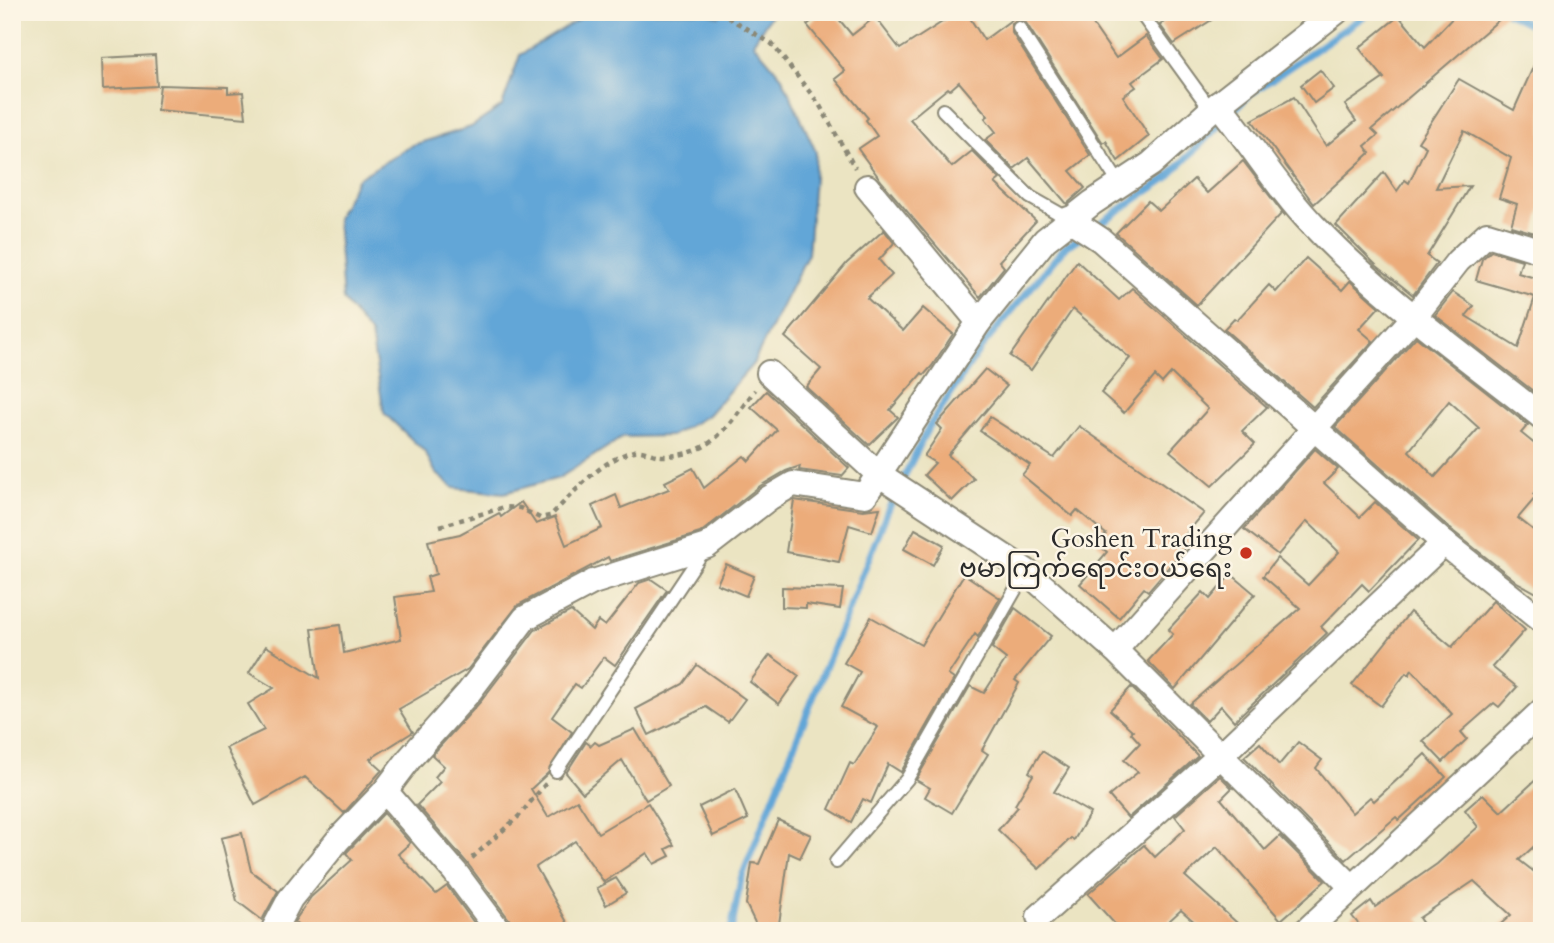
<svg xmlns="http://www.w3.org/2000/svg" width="1554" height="943" font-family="Cardo,'Noto Sans Myanmar',serif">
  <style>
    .water { fill: #62a6d7; stroke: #466881; stroke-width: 2 }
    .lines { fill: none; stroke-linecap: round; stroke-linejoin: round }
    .stream { stroke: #62a6d7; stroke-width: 7 }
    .building { fill: #ecac7a; fill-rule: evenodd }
    .lane-casing { stroke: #8b8876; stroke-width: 16 }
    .street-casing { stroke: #8b8876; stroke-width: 28 }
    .path { stroke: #8b8876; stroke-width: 4.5; stroke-dasharray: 5 5; stroke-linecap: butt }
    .lane { stroke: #fff; stroke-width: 12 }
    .street { stroke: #fff; stroke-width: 24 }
    .poi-dot { fill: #c8321e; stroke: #fcf5e5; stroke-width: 2.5 }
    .labels { text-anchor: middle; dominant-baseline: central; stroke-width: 5; stroke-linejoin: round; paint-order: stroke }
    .poi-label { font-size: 26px; fill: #2b2b2b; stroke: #fcf5e5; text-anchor: end }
  </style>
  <rect width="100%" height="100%" fill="#fcf5e5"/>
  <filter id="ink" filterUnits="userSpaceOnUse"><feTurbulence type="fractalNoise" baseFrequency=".0143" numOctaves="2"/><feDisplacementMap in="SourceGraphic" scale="14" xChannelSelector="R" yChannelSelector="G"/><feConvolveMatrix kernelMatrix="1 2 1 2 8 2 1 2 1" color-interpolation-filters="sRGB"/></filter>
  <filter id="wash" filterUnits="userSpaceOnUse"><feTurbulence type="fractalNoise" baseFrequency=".00686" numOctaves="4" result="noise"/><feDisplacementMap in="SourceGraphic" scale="28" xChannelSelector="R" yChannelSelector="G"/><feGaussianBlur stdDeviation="1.57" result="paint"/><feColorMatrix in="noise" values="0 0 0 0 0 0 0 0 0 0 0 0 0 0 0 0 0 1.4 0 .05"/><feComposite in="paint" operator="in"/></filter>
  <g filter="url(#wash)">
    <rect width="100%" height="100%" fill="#ebe4c2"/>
    <path class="water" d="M591,12h114l14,4 3,-4h51l-20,31 29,34 34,75 -8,102 -55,110 -45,51 -37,21 -48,1 -64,41 -55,15 -50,-5 -18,-15 -11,-21 -41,-39 -13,-78 -28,-35 -6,-82 20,-39 56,-34 58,-18 31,-21 18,-51z"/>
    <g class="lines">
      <g class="stream">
        <path d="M1506,12l36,18"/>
        <path d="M1093,228l74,-50 83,-84 120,-82"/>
        <path d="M731,931l10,-52 147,-369 40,-82 52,-79 84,-101 19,-13"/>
      </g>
    </g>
    <g id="blocks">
      <g class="building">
        <path d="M823,12h10l19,23 23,-18 25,32 58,-37h8l18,28 38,-28h62l32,46 30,-22 17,23 -31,23 4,5 -13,9 26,40 -31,25 -12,-20 -3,2 -77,-120 -7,-4 -7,4v10l78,122 -20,16 15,17 -18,16 -39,-46 -14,11 -29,-29 11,-8 -11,-14 3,-2 -29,-34 -9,8 -2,-2 -38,31 42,48 20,-16 28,28 -5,4 41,38 -37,40 5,6 -24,30 -98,-115 -24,-33 19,-13 -11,-16 2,-2 -33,-39 10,-8 -38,-46z"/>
        <path d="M1178,12h46l-50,32 -14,-19z"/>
        <path d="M1458,12h50l-136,117 6,6 -13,11 5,7 -56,51 -62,-84 42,-23 32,49 30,-25 -11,-16 39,-27 -25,-30 40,-32 26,31z"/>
        <path d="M1542,47v158l-7,28 -24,-7 6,-22 -18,-6 12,-40 -47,-27 -28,57 34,-2 -43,70 10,7 -24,32 -36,-29 -41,-41 48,-53 13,19 8,-11 4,3 17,-36 -8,-5 41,-63 55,31z"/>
        <path d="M155,55l2,31 -54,3 -1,-31z"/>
        <path d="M1320,70l14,18 -20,15 -13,-18z"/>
        <path d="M160,85l68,2v6l15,-1 3,26 -89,-8z"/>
        <path d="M1243,161l42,55 -3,-3 -85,92 -81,-72 32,-32 11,10 35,-32 13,14z"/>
        <path d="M884,230l10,13 -15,17 13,15 -25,23 36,33 20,-23 30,26 -21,32 -8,9 -2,-2 -32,37 8,7 -29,28 -63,-58 15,-18 -36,-32 62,-74z"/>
        <path d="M1491,251l31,9 -4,13 24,7v118l-107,-83 18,-23 21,14 -8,10 52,32 17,-51 -59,-17 6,-21z"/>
        <path d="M1306,258l36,32 8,-9 29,26 -20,22 14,12 -60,66 -89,-78 10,-11 3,2 32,-35 7,7z"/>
        <path d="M1077,261l42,39 13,-12 135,119 -25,24 13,13 -43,42 -42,-35 38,-42 -37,-36 -9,10 -7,-7 -31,37 -23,-20 29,-35 -57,-49 -42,61 -21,-14z"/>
        <path d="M1416,337l112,88 -7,8 21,17v34l-9,10 3,3 -18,21 24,19v59l-25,-14 -63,-50 -119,-105zM1449,401l30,27 -44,49 -26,-26z"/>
        <path d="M985,369l22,17 -59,69 26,24 -22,22 -28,-26 11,-12 -11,-7 18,-27 -5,-5z"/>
        <path d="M766,391l83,77 -7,8 -43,-6 1,-4 -14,5 -26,15 -60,47 -90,28 -2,-4 -90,48 -50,64 -69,40 14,23 -43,27 12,11 -38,43 -39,-36 -50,28 -29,-57 38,-18 -16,-26 26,-16 -25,-15 17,-27 53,32 -7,-49 28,-4 4,28 57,-14 -6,-42 36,-5 -4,-15 9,-3 -8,-33 32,-7 39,-21 2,4 20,-15 15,22 19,-7 11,28 36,-17 -10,-22 24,-11 5,13 48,-19 -4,-7 28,-14 11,20 40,-32 5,5 28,-31 -26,-23z"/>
        <path d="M990,417l64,41 25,-32 125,87 -18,21 7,5 -45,52 -4,-3 -25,30 -39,-34 27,-32 -10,-8 9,-10 -29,-24 -5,6 -50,-41 8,-10 -50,-34z"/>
        <path d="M1315,449l23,20 -14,14 36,34 15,-15 43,38 -49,51 -7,-7 -41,43 6,6 -93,88 -13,-15 -14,15 -17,-17 110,-96 -37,-32 14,-18 31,27 31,-33 -32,-31 -29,34 -34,-26z"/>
        <path d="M794,500l69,10 17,-2 -8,24 -23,-7 -10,37 -53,-10z"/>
        <path d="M915,529l29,16 -11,20 -29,-16z"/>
        <path d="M726,564l28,12 -8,20 -29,-12z"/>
        <path d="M964,574l36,24 -22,39 -3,-3 -27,41 6,4 -53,93 -13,-8 -17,39 -8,-4 -12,23 -22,-13 21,-46 4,2 24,-38 -37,-20 19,-35 -16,-9 27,-46 50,28z"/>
        <path d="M1231,574l24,20 -80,95 -27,-28 25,-27 -5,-4 35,-38 7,7z"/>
        <path d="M651,579l16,11 -52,75 -11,-8 -23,31 -6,-4 -23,33 20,15 -24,41 -17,16 17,28 29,-17 21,33 50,-30 26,42 -8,4 4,7 -16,8 -7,-11 -43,29 -29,-41 -39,26 36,64h-58l-3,-9 -44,-59 -50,-58 23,-23 -5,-5 9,-11 -12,-11 49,-54 54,-71 36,-19 21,19 6,-9 7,5 34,-43z"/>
        <path d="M782,587l61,2 -3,20 -34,-5v4l-24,-1z"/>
        <path d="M1493,601l32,29 -33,37 25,20 -18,20 -5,-4 -33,29 6,7 -24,23 -20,-21 29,-27 -40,-44 -3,5 -3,-2 -25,33 -29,-21 58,-73 42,35z"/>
        <path d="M1015,608l36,28 -36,44 4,3 -37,67 6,4 -36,59 -27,-16 5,-9 -14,-8 54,-94 14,7 22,-34 -14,-11z"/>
        <path d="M770,655l29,21 -20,28 -29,-22z"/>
        <path d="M697,665l48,34 -17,23 -22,-15 -57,28 -13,-26 47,-25z"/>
        <path d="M1131,687l67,69 -70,62 -19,-22 29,-24 -14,-12 16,-17 -9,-10 2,-2 -23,-21z"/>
        <path d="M635,729l34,57 -23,14 -24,-40 -39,33 -17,-20 20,-31 5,4 4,-4 4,3z"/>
        <path d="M1298,742l24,18 -6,8 36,45 18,-16 4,4 51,-47 21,23 -47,43 -3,-3 -50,43 -102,-103 16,-14 19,22z"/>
        <path d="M1042,751l27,17 -15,24 36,21 -16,27 -3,-2 -32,31 -41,-39 20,-23 -3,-2 18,-30 -4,-3z"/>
        <path d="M1542,774v65l-23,21 23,18v53h-49l18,-16 -37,-34 -55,37 9,13h-64l-12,-15 19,-15 4,6 62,-43 41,-37 -13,-17 18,-16 18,18z"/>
        <path d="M1220,776l12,12 -11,11 44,51 15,-14 45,45 -44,39 -64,-73 -32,29 61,55h-41l-24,-21 -23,21h-37l-33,-37 56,-49 11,12 30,-28 -10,-13z"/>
        <path d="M735,789l13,30 -35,17 -14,-29z"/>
        <path d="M384,813l26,30 -12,11 38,40 11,-8 33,45h-176l-10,-9 17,-25 41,-37 -6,-7z"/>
        <path d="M778,820l33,15 -11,23 -11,-5 -11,78h-19l-13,-27 6,-41 7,1z"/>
        <path d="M242,833l9,38 27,20 -16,29 -25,-19 -16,-63z"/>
        <path d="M616,878l10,15 -20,12 -9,-17z"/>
      </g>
    </g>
  </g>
  <g filter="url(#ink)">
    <use href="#blocks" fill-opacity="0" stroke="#8b8876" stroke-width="2"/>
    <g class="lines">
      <g class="lane-casing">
        <g id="lane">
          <path d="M1140,12l71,98"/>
          <path d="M1019,28l101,157"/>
          <path d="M943,110l87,87 39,22"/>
          <path d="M556,771l148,-221"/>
          <path d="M836,862l71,-83 119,-208"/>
        </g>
      </g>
      <g class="street-casing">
        <g id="street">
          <path d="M1218,104c33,39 60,85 95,121 68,72 152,131 229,192"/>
          <path d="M867,187l112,135"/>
          <path d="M1069,219l32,21 343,303 98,78"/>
          <path d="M769,373l108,100 149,98 89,79 237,237"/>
          <path d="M1115,650l300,-334 43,-55 29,-27 55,17"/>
          <path d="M385,791l70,81 44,59"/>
          <path d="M1039,917l182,-162 223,-212"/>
          <path d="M273,931l17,-32 48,-59 47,-49 25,-33 59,-66 56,-74 68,-36 114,-36 62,-48 24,-14 72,11 114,-173 66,-82 47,-37 59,-39 60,-54 125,-98"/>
          <path d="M1306,931l236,-220"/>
        </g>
      </g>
      <g class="path">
        <path d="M719,12l53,32 47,60 36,64"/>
        <path d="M440,526l65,-19 15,1 20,10 10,-2c24,-23 50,-56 84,-65 9,-2 21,6 31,5 49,-1 63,-31 90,-66"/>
        <path d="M472,858l47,-42 28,-34"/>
      </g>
      <use href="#lane" class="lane"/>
      <use href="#street" class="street"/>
    </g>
  </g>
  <circle class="poi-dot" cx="1246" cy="553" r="7"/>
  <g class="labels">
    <g class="poi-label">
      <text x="1232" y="538">Goshen Trading<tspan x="1232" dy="30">ဗမာကြက်ရောင်းဝယ်ရေး</tspan></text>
    </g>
  </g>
  <rect width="1554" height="943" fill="none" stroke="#fcf5e5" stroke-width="42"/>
</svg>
